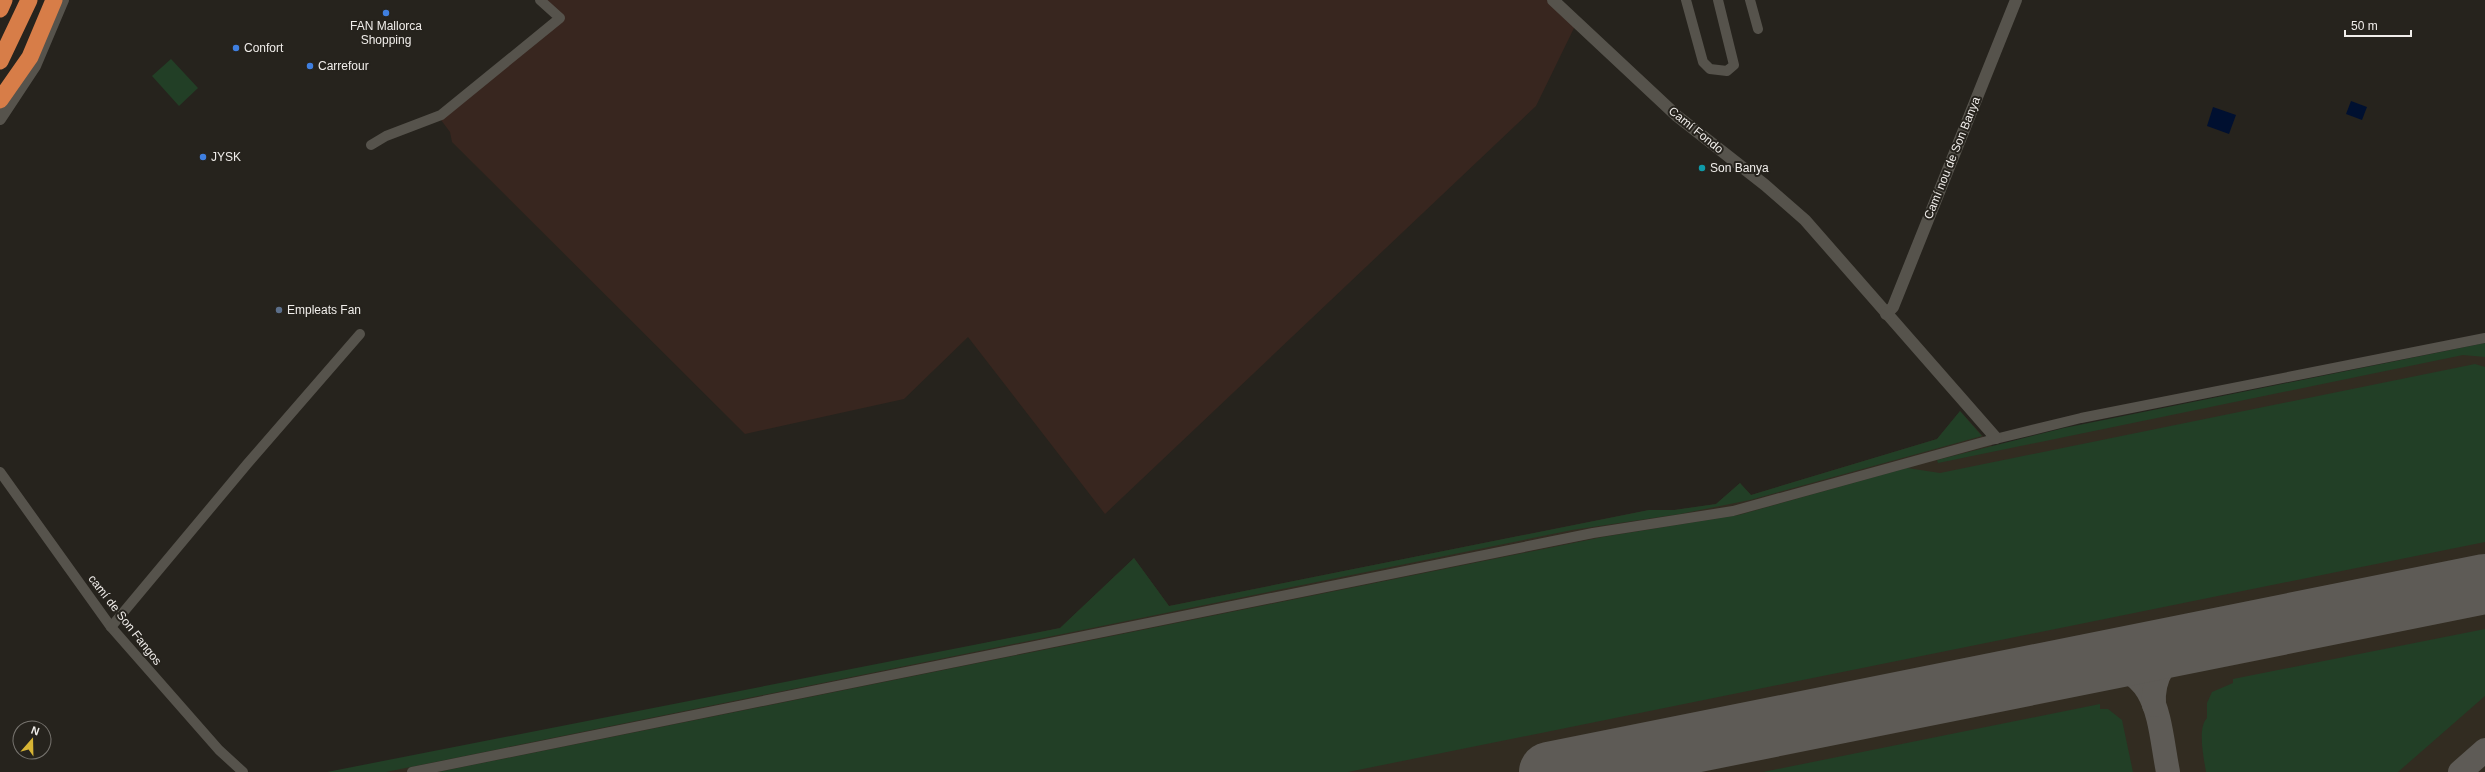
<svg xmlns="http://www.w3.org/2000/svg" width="2485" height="772" font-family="Arial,sans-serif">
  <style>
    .industrial { fill: #38261f }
    .built { fill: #322c21 }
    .green { fill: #223f26 }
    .water { fill: #001030 }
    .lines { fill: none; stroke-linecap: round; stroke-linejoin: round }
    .taxiway { stroke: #5e5b56; stroke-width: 24 }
    .runway { stroke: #5e5b56; stroke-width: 60 }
    .minor { stroke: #56534c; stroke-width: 10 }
    .tertiary { stroke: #56534c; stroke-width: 12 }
    .motorway { stroke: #d77d48; stroke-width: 17 }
    .shop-dot { fill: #3f7fe0; stroke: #26231d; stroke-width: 1.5 }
    .culture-dot { fill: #0f9aa8; stroke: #26231d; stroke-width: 1.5 }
    .service-dot { fill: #5c6f8a; stroke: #26231d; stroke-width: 1.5 }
    .labels { text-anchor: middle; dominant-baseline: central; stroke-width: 4; stroke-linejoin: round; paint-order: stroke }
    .poi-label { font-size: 12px; fill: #f0edea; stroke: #26231d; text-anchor: start }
    .street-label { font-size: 12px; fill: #f0edea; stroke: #26231d }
  </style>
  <rect width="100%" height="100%" fill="#26231d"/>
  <path class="industrial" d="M547,0h1002l26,26 -39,80 -431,408 -137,-177 -64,62 -159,35 -293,-292 -2,-10 -9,-12 124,-102z"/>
  <path class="built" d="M2485,346v426h-2156l209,-39 522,-105 74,-70 35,48 480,-96h25l42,-6 24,-21 11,12 186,-56 23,-28 33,36z"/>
  <g class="green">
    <path d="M171,59l27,29 -19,18 -27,-30z"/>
    <path d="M2485,343v14l-22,-2 -525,108 -1,-3 127,-32z"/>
    <path d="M2475,364l10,3v175l-1137,230h-910l1165,-235 136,-22 168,-47 33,5z"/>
    <path d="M1960,411l22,25 -232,64 -70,14 -108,16 -1186,242h-59l733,-144 74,-70 35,48 480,-96h25l42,-6 24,-21 11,12 186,-56z"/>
    <path d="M2485,629v67l-87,76h-192c-2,-13 -9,-44 1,-54v-15l5,-11 21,-9v-4z"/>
    <path d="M2100,704v5h8l14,11 11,52h-370z"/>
  </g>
  <g class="water">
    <path d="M2351,101l16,6 -5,13 -16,-6z"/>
    <path d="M2213,107l23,8 -7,19 -22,-8z"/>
  </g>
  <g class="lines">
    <g class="taxiway">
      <path d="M2096,663c64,4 62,58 72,109"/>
      <path d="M2154,705c-2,-29 13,-50 39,-61"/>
      <path d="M1601,772l18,-14"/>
      <path d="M2460,772l25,-22"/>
    </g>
    <path class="runway" d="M1549,772l936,-188"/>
    <g class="minor">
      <path d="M1686,0l17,62 7,7 17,2 7,-6 -16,-65"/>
      <path d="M1750,0l8,29"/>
      <path d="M371,145l15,-9 55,-21 119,-97 -20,-18"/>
      <path d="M0,472l111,155 108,123 24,22"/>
      <path d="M111,627l137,-164 112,-129"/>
      <path d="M412,772l1181,-239 140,-22 254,-70 94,-23 404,-80"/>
    </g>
    <g class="tertiary">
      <path d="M1553,0l124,116 88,69 40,35 191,218"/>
      <path d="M0,119l35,-53 28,-66"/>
      <path d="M1886,314l7,-7 123,-307"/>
    </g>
    <g class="motorway">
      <path d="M0,9l4,-9"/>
      <path d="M0,61l29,-61"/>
      <path d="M0,100l30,-43 24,-57"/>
    </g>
  </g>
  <g class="shop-dot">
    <circle cx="386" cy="13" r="4"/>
    <circle cx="236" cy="48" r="4"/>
    <circle cx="310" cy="66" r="4"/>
    <circle cx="203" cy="157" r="4"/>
  </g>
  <circle class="culture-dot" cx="1702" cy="168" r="4"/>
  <circle class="service-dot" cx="279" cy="310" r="4"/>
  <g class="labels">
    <g class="poi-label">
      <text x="386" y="26" text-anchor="middle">FAN Mallorca<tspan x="386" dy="14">Shopping</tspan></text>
      <text x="244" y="48">Confort</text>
      <text x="318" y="66">Carrefour</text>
      <text x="211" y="157">JYSK</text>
      <text x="1710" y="168">Son Banya</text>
      <text x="287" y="310">Empleats Fan</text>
    </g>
    <g class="street-label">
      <text transform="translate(1696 130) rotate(39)">Camí Fondo</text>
      <text transform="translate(1952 158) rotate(-68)">Camí nou de Son Banya</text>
      <text transform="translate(125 620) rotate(52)">camí de Son Fangos</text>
    </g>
  </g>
  <g transform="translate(32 740) rotate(20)"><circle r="19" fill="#26231d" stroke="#77746f"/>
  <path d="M0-3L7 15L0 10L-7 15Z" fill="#d7b434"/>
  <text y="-6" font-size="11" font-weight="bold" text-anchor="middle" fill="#f0edea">N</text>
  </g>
  <path d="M2345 30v6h66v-6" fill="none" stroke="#f0edea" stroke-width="2"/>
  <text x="2351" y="30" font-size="12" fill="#f0edea" stroke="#26231d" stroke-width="3" paint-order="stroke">50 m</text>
</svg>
